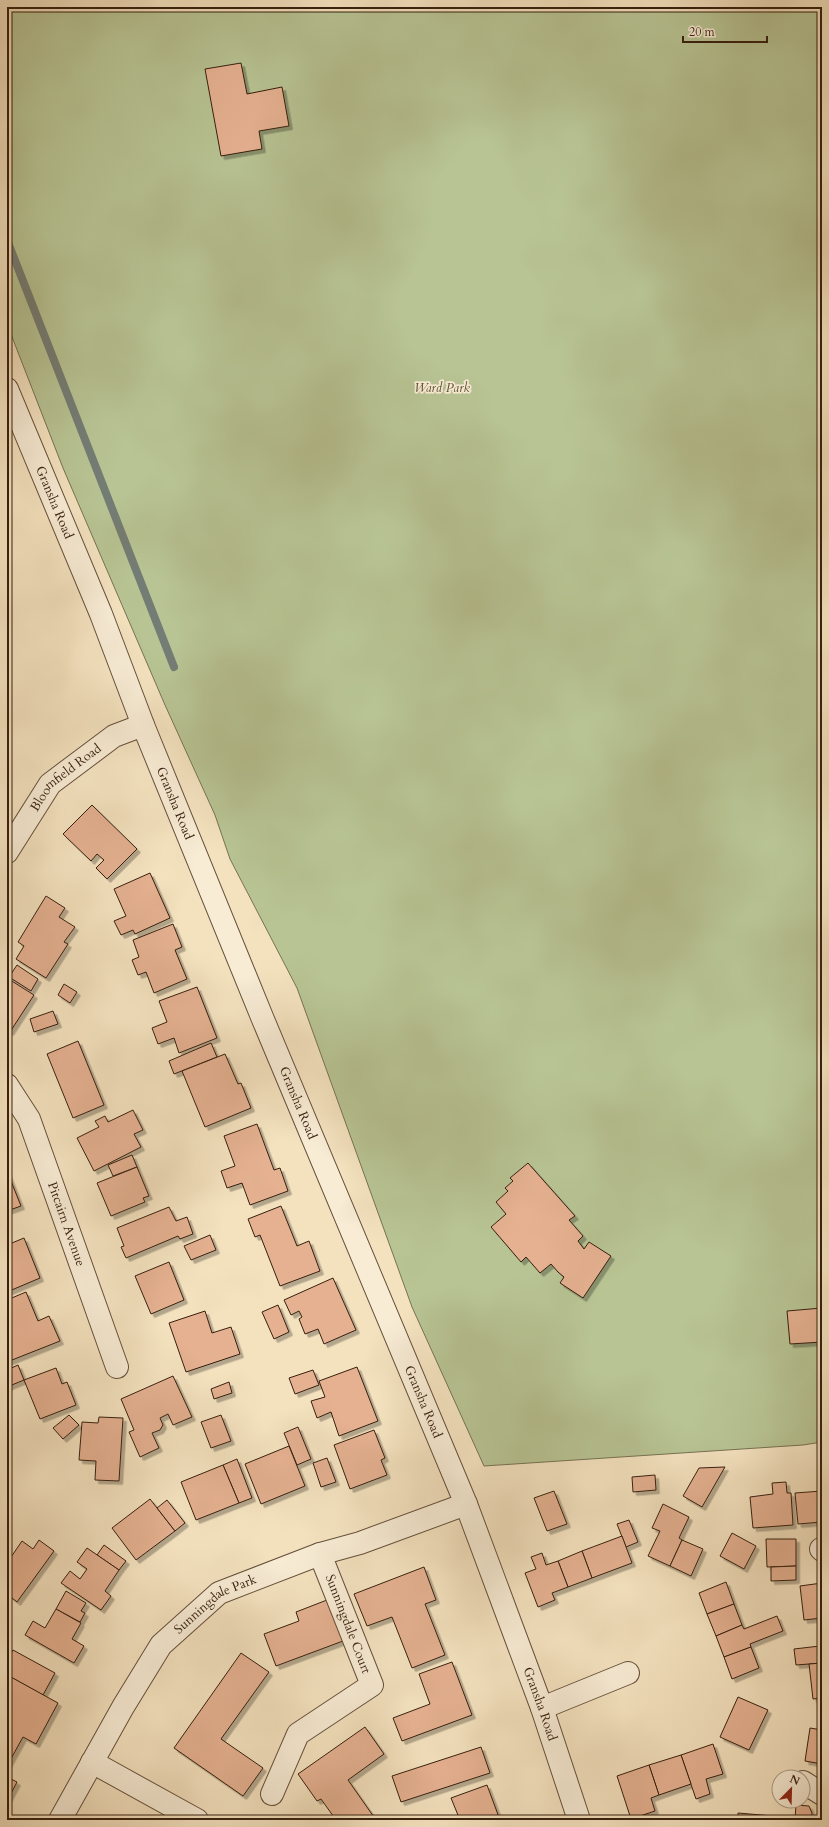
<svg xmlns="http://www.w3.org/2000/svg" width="829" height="1827" font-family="Cardo,serif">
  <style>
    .green { fill: #b8c494; stroke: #777252 }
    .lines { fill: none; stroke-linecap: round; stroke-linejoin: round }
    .stream { stroke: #747d75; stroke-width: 8 }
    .building { fill: #e5b191; stroke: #361f0f; filter: url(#shadow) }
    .minor-casing { stroke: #66503b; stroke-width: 24 }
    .minor { stroke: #f8ecd5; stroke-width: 22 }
    .labels { text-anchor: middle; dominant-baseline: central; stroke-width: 3.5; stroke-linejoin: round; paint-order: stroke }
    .park-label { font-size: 13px; font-style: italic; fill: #5d5137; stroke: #f8ecd5 }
    .street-label { font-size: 13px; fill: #361f0f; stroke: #f8ecd5 }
  </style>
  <defs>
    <filter id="shadow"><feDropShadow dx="3.5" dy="3.5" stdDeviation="0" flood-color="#0004"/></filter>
  </defs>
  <rect width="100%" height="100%" fill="#f4e2bf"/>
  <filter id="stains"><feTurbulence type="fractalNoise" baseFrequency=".005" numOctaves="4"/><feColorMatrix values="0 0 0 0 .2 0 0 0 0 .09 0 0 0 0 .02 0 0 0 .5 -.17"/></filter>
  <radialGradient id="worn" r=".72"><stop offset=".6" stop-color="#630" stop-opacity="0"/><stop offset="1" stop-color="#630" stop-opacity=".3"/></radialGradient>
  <path class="green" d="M7,7h815v1435l-19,3 -319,21 -72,-159 -115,-319 -67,-129 -15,-44 -50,-110 -102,-237 -56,-144z"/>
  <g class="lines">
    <path class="stream" d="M7,240l167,427"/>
  </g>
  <g class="building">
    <path d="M241,63l6,31 35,-7 7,39 -30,5 3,18 -41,7 -16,-87z"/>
    <path d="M92,805l45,44 -30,30 -11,-11 8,-8 -7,-6 -6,7 -28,-27z"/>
    <path d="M150,873l20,45 -35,16 -2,-4 -12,5 -7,-14 12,-5 -12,-27z"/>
    <path d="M46,896l19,12 -6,9 16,10 -11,15 4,2 -22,34 -30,-19 8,-13 -6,-4z"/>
    <path d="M173,924l9,23 -7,3 12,29 -33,14 -8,-21 -8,3 -6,-15 7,-3 -6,-17z"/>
    <path d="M17,965l21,14 -7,12 -22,-14z"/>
    <path d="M7,978l27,17 -24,37 -3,-2z"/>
    <path d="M64,984l13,8 -7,11 -12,-8z"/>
    <path d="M197,987l20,51 -38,15 -5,-15 -16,6 -6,-16 15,-6 -8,-21z"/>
    <path d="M53,1011l5,13 -24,8 -4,-13z"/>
    <path d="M78,1041l26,64 -31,13 -26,-64z"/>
    <path d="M211,1043l6,14 -43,17 -5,-13z"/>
    <path d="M225,1054l13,30 3,-1 10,25 -46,19 -23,-56z"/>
    <path d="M133,1110l10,20 -9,4 7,13 -47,24 -17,-33 22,-11 -4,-6 10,-5 3,6z"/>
    <path d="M257,1124l17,46 6,-2 8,23 -38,14 -8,-22 -15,5 -6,-17 14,-5 -11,-30z"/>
    <path d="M132,1155l5,12 -24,9 -5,-11z"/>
    <path d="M528,1163l47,53 -6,4 14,16 -5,5 6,8 5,-7 22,14 -28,42 -23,-15 4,-6 -6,-5 -7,-8 -11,9 -14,-16 -5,5 -30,-35 15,-13 -10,-12 12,-11 -3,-3 8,-7 -3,-3z"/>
    <path d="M137,1167l12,29 -6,2 2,4 -34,14 -14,-33z"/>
    <path d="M7,1171l14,35 -14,5z"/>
    <path d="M281,1206l16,40 12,-5 11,30 -40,15 -20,-51 -5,2 -7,-18z"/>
    <path d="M169,1207l7,14 11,-4 6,17 -13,5 -2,-3 -52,22 -5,-11 3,-1 -7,-18z"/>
    <path d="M210,1235l6,15 -25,10 -7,-14z"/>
    <path d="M24,1238l16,40 -33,14v-47z"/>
    <path d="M169,1262l15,38 -33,14 -16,-38z"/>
    <path d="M333,1278l23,52 -32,14 -6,-15 -13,5 -6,-15 3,-2 -3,-6 -8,4 -7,-15z"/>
    <path d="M26,1292l12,29 11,-5 11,25 -53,21v-62z"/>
    <path d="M278,1305l11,27 -15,7 -12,-27z"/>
    <path d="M822,1308v34l-32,2 -3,-33z"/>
    <path d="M205,1311l7,22 19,-6 9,27 -54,18 -17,-49z"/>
    <path d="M18,1365l6,15 -17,7v-17z"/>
    <path d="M357,1367l21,54 -39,15 -8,-24 -14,6 -6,-17 14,-4 -6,-16z"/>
    <path d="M56,1368l6,16 5,-2 9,23 -36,14 -16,-39z"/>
    <path d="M313,1370l6,15 -24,9 -6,-16z"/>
    <path d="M173,1376l19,41 -19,8 -5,-11 -8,4 3,7 -3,5 -8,3 7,15 -19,9 -11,-25 5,-2 -13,-31z"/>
    <path d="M229,1382l3,11 -18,6 -3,-10z"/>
    <path d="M69,1415l10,10 -16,14 -10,-11z"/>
    <path d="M221,1415l10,26 -20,7 -10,-26z"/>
    <path d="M99,1417l24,1 -4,63 -24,-1 1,-19 -17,-1 3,-38 16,1z"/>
    <path d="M298,1427l13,32 -14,6 -13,-32z"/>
    <path d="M374,1430l11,28 -4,2 6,15 -37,14 -16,-44z"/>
    <path d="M289,1446l16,40 -44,18 -16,-40z"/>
    <path d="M327,1458l9,24 -15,5 -8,-24z"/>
    <path d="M237,1459l15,39 -13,5 -16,-38z"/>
    <path d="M223,1465l16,38 -43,17 -15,-38z"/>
    <path d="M725,1467l-23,40 -19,-11 16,-28z"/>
    <path d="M655,1475l1,15 -23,2 -1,-15z"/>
    <path d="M786,1482l1,11h4l2,32 -40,3 -3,-31 23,-3 -1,-11z"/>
    <path d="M554,1491l13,33 -20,7 -13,-33z"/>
    <path d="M822,1491v31l-24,2 -3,-31z"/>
    <path d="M150,1499l25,32 -39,29 -24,-32z"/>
    <path d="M167,1500l18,23 -10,8 -18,-23z"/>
    <path d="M663,1504l26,13 -10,21 3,2 -12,26 -22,-10 12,-25 -8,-3z"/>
    <path d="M629,1520l9,22 -12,5 -9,-23z"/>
    <path d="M732,1533l24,13 -12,23 -24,-13z"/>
    <path d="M622,1536l10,27 -40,15 -10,-27z"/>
    <path d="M766,1539h30v27l-29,1z"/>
    <path d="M39,1540l15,11 -37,51 -10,-8v-31l15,-22 11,8z"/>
    <path d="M682,1540l21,9 -12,27 -21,-10z"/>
    <path d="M104,1545l22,16 -7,9 -22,-15z"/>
    <path d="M87,1548l32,22 -14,21 6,5 -10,14 -40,-27 9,-12 10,8 7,-10 -10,-7z"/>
    <path d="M582,1551l10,27 -24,9 -10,-26z"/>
    <path d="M542,1553l4,12 12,-4 10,26 -16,6 3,7 -17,7 -13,-34 11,-4 -5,-12z"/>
    <path d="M796,1566v14l-25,1v-14z"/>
    <path d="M424,1567l12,33 -11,4 20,51 -33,13 -20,-51 -25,9 -13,-32z"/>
    <path d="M726,1582l8,22 -27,10 -8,-21z"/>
    <path d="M822,1583v35l-18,2 -4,-34z"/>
    <path d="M66,1591l20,12 -5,8 4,2 -5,9 -24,-13z"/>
    <path d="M327,1600l16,41 -67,25 -12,-32 35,-13 -3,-9z"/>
    <path d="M734,1604l8,21 -26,11 -9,-22z"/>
    <path d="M56,1609l25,14 -9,16 12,7 -10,17 -49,-28 8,-14 12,7z"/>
    <path d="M777,1616l6,15 -33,13 1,3 -27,10 -8,-21 26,-11 2,4z"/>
    <path d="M820,1646l2,17 -26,2 -2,-16z"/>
    <path d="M751,1647l8,21 -27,11 -8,-22z"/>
    <path d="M13,1650l42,23 -12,22 -36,-20v-15z"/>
    <path d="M241,1653l28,19 -48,67 42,29 -20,28 -69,-48z"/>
    <path d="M452,1662l20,53 -70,26 -9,-23 37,-14 -11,-30z"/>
    <path d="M822,1663v35l-9,1 -4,-35z"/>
    <path d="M9,1676l49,27 -22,41 -13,-7 -16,29v-86z"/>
    <path d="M738,1697l30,13 -19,40 -29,-13z"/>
    <path d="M365,1727l19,27 -36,26 28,40h-40l-15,-21 -4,2 -19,-27z"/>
    <path d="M810,1728l12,2v34l-17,-3z"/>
    <path d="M713,1744l10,30 -17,5 4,15 -14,5 -15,-44z"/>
    <path d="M481,1747l9,26 -89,29 -9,-26z"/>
    <path d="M681,1755l10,29 -32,11 -10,-30z"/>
    <path d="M649,1765l10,30 -8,3 4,13 -24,8 -14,-43z"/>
    <path d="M7,1777l10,5 -10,19z"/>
    <path d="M487,1785l13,35h-40l-9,-22z"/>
    <path d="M796,1805l13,1 3,7 -1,7 -16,-1z"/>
    <path d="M738,1813l35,3 -1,4h-34z"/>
    <path d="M773,1816l22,3 9,1h-32z"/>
  </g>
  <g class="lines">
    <g class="minor-casing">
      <g id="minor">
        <path id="s1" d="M7,389l94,225 42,111 119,292 204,487 76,204 37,112"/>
        <path id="s2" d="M7,852l43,-68 64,-48 29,-11"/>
        <path id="s3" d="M7,1085l22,34 88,248"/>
        <path d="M821,1549l1,1"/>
        <path d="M542,1708l86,-35"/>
        <path d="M92,1762l105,58"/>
        <path d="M803,1782l19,12"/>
        <path d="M272,1794l26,-60 74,-49 -52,-131"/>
        <path id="s4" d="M60,1820l63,-113 38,-62 58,-52 101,-39 40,-11 106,-39"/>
      </g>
    </g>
    <use href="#minor" class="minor"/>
  </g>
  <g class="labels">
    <g class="park-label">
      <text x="442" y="388">Ward Park</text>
    </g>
    <g class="street-label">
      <text stroke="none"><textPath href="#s1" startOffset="123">Gransha Road</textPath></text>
      <text stroke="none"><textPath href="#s2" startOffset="96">Bloomfield Road</textPath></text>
      <text stroke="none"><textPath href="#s1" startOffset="447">Gransha Road</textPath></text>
      <text stroke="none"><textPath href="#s1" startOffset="771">Gransha Road</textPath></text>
      <text stroke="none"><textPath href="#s3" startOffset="152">Pitcairn Avenue</textPath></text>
      <text stroke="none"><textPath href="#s1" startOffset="1095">Gransha Road</textPath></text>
      <text stroke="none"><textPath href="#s4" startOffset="271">Sunningdale Park</textPath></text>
      <text transform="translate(348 1624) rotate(69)">Sunningdale Court</text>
      <text stroke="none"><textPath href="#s1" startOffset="1419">Gransha Road</textPath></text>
    </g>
  </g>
  <rect width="829" height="1827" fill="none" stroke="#f4e2bf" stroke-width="24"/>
  <rect x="8" y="8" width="813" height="1811" fill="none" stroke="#361f0f" stroke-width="2"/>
  <rect x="12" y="12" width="805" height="1803" fill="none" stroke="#361f0f"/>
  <g transform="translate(791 1789) rotate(23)"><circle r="19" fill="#f8ecd5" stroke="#aa9a86"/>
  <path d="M0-3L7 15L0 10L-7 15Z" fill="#8f2418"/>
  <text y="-6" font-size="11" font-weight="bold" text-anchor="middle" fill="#361f0f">N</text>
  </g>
  <path d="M683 36v6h84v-6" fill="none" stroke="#361f0f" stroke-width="2"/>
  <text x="689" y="36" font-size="12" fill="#361f0f" stroke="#f8ecd5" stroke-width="3" paint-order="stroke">20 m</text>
  <rect width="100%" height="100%" filter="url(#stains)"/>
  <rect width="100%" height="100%" fill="url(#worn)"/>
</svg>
